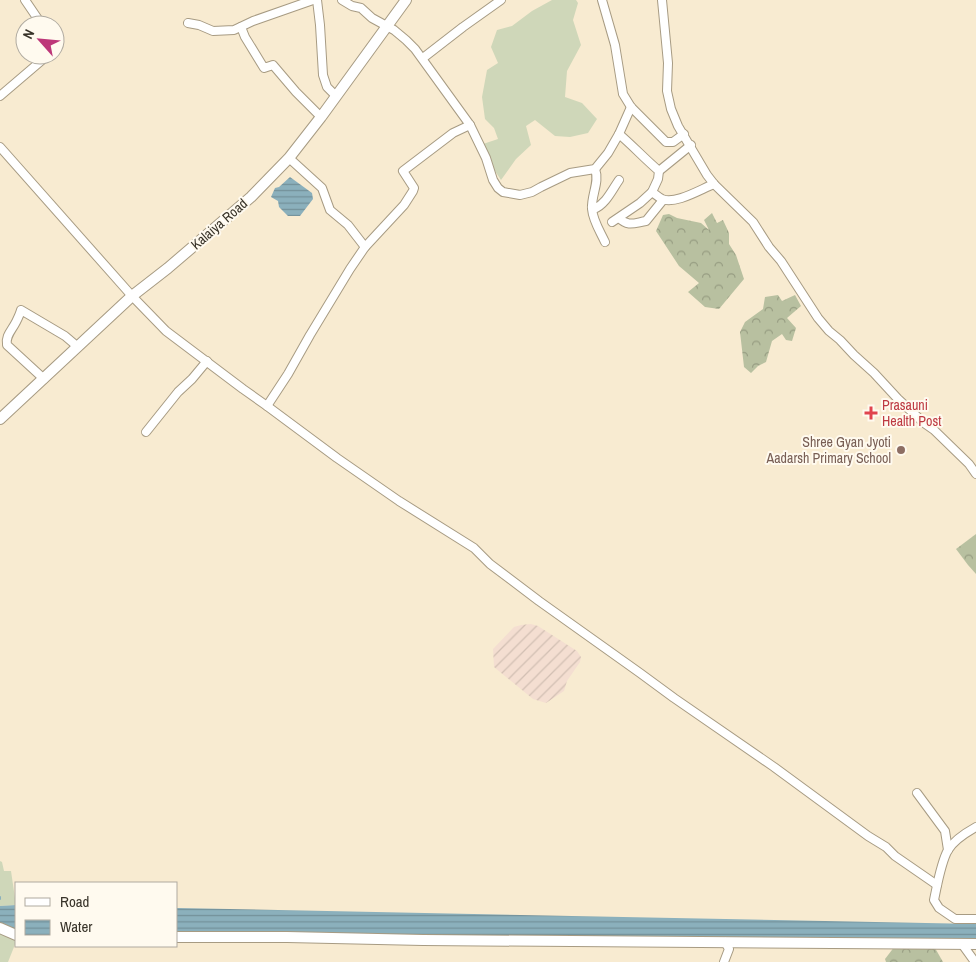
<svg xmlns="http://www.w3.org/2000/svg" width="976" height="962" font-family="'Archivo Narrow',sans-serif">
  <style>
    .industrial { fill: url(#industrial-furrows) }
    .grass { fill: #cfd7b9 }
    .forest { fill: url(#forest-crowns) }
    .water { fill: url(#water-rules) }
    .lines { fill: none; stroke-linecap: round; stroke-linejoin: round }
    .stream { stroke: #8bb0bc; stroke-width: 2 }
    .minor-casing { stroke: #a79b83; stroke-width: 10 }
    .major-casing { stroke: #a79b83; stroke-width: 12 }
    .minor { stroke: #fff; stroke-width: 8 }
    .major { stroke: #fff; stroke-width: 10 }
    .health-dot { fill: #e0444e; stroke: #fffaef; stroke-width: 2 }
    .education-dot { fill: #8d6e63; stroke: #fffaef; stroke-width: 2 }
    .labels { text-anchor: middle; dominant-baseline: central; stroke-width: 4; stroke-linejoin: round; paint-order: stroke }
    .street-label { font-size: 14px; fill: #383329; stroke: #fffaef }
    .health-label { font-size: 14px; fill: #be3a42; stroke: #fffaef; text-anchor: start }
    .education-label { font-size: 14px; fill: #785e54; stroke: #fffaef; text-anchor: end }
  </style>
  <defs>
    <pattern id="industrial-furrows" width="10" height="10" patternUnits="userSpaceOnUse" patternTransform="scale(1.25)"><rect width="10" height="10" fill="#f4ded1"/><path d="M-1 1l2-2M0 10L10 0M9 11l2-2" fill="none" stroke="#d2bfb3"/></pattern>
    <pattern id="forest-crowns" width="20" height="18" patternUnits="userSpaceOnUse" patternTransform="scale(1.25)"><rect width="20" height="18" fill="#b8c0a0"/><path d="M2 6a3 3 0 1 1 6 0M12 15a3 3 0 1 1 6 0" fill="none" stroke="#979d82"/></pattern>
    <pattern id="water-rules" width="6" height="5" patternUnits="userSpaceOnUse" patternTransform="scale(1.25)"><rect width="6" height="5" fill="#8bb0bc"/><path d="M0 2.5h6" fill="none" stroke="#739099"/></pattern>
  </defs>
  <rect width="100%" height="100%" fill="#f8ebd1"/>
  <path class="industrial" d="M531,624l7,2 39,25 4,6 -1,5 -13,19 -3,10 -18,12 -13,-4 -39,-32 -1,-18 21,-22 7,-2z"/>
  <g class="grass">
    <path d="M552,0h24l2,3 -5,17 8,25 -14,26 -2,26 17,6 15,16 -9,14 -18,4 -15,-1 -20,-16 -9,6 5,19 -15,14 -15,21 -8,-12 -10,-24 15,-5 -4,-11 -9,-9 -3,-22 5,-27 11,-7 -7,-16 6,-17 15,-4 20,-15z"/>
    <path d="M0,861l2,1 2,9h7l5,34 -16,1z"/>
    <path d="M0,932l16,5v5l-8,20h-8z"/>
  </g>
  <g class="forest">
    <path d="M712,213l5,10 6,-3 6,13v11l7,11 8,24 -25,30 -14,-2 -17,-15 11,-9 -20,-17 -23,-35 7,-16 6,-1 8,4 24,5 8,7 -5,-10z"/>
    <path d="M778,295l4,6 13,-6 6,11 -14,12 9,10 -4,13 -6,-1 -4,-6 -10,7 -6,21 -8,4 -7,7 -7,-6 -4,-35 5,-10 18,-13 2,-12z"/>
    <path d="M976,534v40l-8,-9 -12,-16z"/>
    <path d="M895,946l40,2 8,14h-57l-1,-3z"/>
  </g>
  <g class="water">
    <path d="M290,177l22,16 1,6 -13,17h-12l-9,-9 -1,-6 -7,-4 4,-9 4,-1z"/>
    <path d="M16,905v27l-16,-7v-19z"/>
    <path d="M176,908l800,16v15l-218,1 -23,-3 -559,-3z"/>
  </g>
  <g class="lines">
    <path class="stream" d="M0,897v2"/>
    <g class="minor-casing">
      <g id="minor">
        <path d="M25,0l17,25"/>
        <path d="M317,0l3,25 3,50 4,12 9,9"/>
        <path d="M342,0l10,6 9,2 11,10 22,12 12,10 9,9 55,76 16,33 7,22 5,8 5,4 17,3 12,-3 9,-5 29,-14 25,-4 13,-16 11,-19 12,-27"/>
        <path d="M602,0l13,45 8,49 8,13 35,35h7l11,-8"/>
        <path d="M662,0l6,63 -1,28 4,18 7,17 29,49 7,9 39,38 16,25 12,14 37,57 11,13 11,9 14,15 20,18 24,26 26,24 10,7 35,34 7,10"/>
        <path d="M188,23l11,2 14,6 21,-1 19,-9 60,-21"/>
        <path d="M241,27l4,10 19,31 9,-3 23,27 25,25"/>
        <path d="M423,58l40,-31 38,-27"/>
        <path d="M0,96l48,-41"/>
        <path d="M619,134c14,12 26,25 40,37l-1,8 -6,13"/>
        <path d="M0,147l132,149 34,35 77,58 24,17 21,-32 22,-39 40,-66 15,-22 39,-42 9,-14 1,-3 -11,-17 50,-38 17,-8"/>
        <path d="M289,158l33,30 8,22 18,15 17,22"/>
        <path d="M595,169c5,13 -4,26 -3,40 1,12 8,22 13,33"/>
        <path d="M659,171l32,-26"/>
        <path d="M592,207l2,2c12,-5 18,-19 25,-29"/>
        <path d="M619,218c9,9 15,5 27,3l17,-21"/>
        <path d="M612,222l28,-19 12,-11c3,2 6,5 10,7 13,6 39,-10 52,-15"/>
        <path d="M44,379l-37,-34c-2,-9 5,-15 9,-23 2,-4 4,-8 5,-12l44,26 13,11"/>
        <path d="M267,406l70,52 62,43 75,47 16,16 49,37 101,72 34,25 100,69 94,69 18,11 9,9 42,29"/>
        <path d="M146,432l32,-40 14,-13 15,-18"/>
        <path d="M917,793l28,38 3,19"/>
        <path d="M976,827c-9,5 -22,13 -28,23 -7,12 -11,36 -14,50l5,8 16,11h21"/>
        <path d="M962,944l13,18"/>
        <path d="M724,962l5,-13 -4,-7"/>
      </g>
    </g>
    <g class="major-casing">
      <g id="major">
        <path d="M0,419l132,-123 36,-28 83,-71 38,-39 32,-41 85,-117"/>
        <path d="M0,928l16,7"/>
        <path d="M176,937h111l136,3 553,4"/>
      </g>
    </g>
    <use href="#minor" class="minor"/>
    <use href="#major" class="major"/>
  </g>
  <path class="health-dot" d="M868.5 405.5h5v5h5v5h-5v5h-5v-5h-5v-5h5z"/>
  <circle class="education-dot" cx="901" cy="450" r="5"/>
  <g class="labels">
    <g class="street-label">
      <text transform="translate(219 224) rotate(-41)">Kalaiya Road</text>
    </g>
    <g class="health-label">
      <text x="882" y="405">Prasauni<tspan x="882" dy="16">Health Post</tspan></text>
    </g>
    <g class="education-label">
      <text x="891" y="442">Shree Gyan Jyoti<tspan x="891" dy="16">Aadarsh Primary School</tspan></text>
    </g>
  </g>
  <rect x="15" y="882" width="162" height="65" fill="#fffaef" stroke="#afaaa0"/>
  <rect x="25" y="898" width="25" height="8" fill="#ffffff" stroke="#afaaa0"/>
  <text x="60" y="907" font-size="15" fill="#383329">Road</text>
  <rect x="25" y="920" width="25" height="15" fill="url(#water-rules)" stroke="#afaaa0"/>
  <text x="60" y="932" font-size="15" fill="#383329">Water</text>
  <g transform="translate(40 40) rotate(297)"><circle r="24" fill="#fffaef" stroke="#afaaa0"/>
  <path d="M0-4L9 19L0 12L-9 19Z" fill="#bd3779"/>
  <text y="-8" font-size="14" font-weight="bold" text-anchor="middle" fill="#383329">N</text>
  </g>
</svg>
